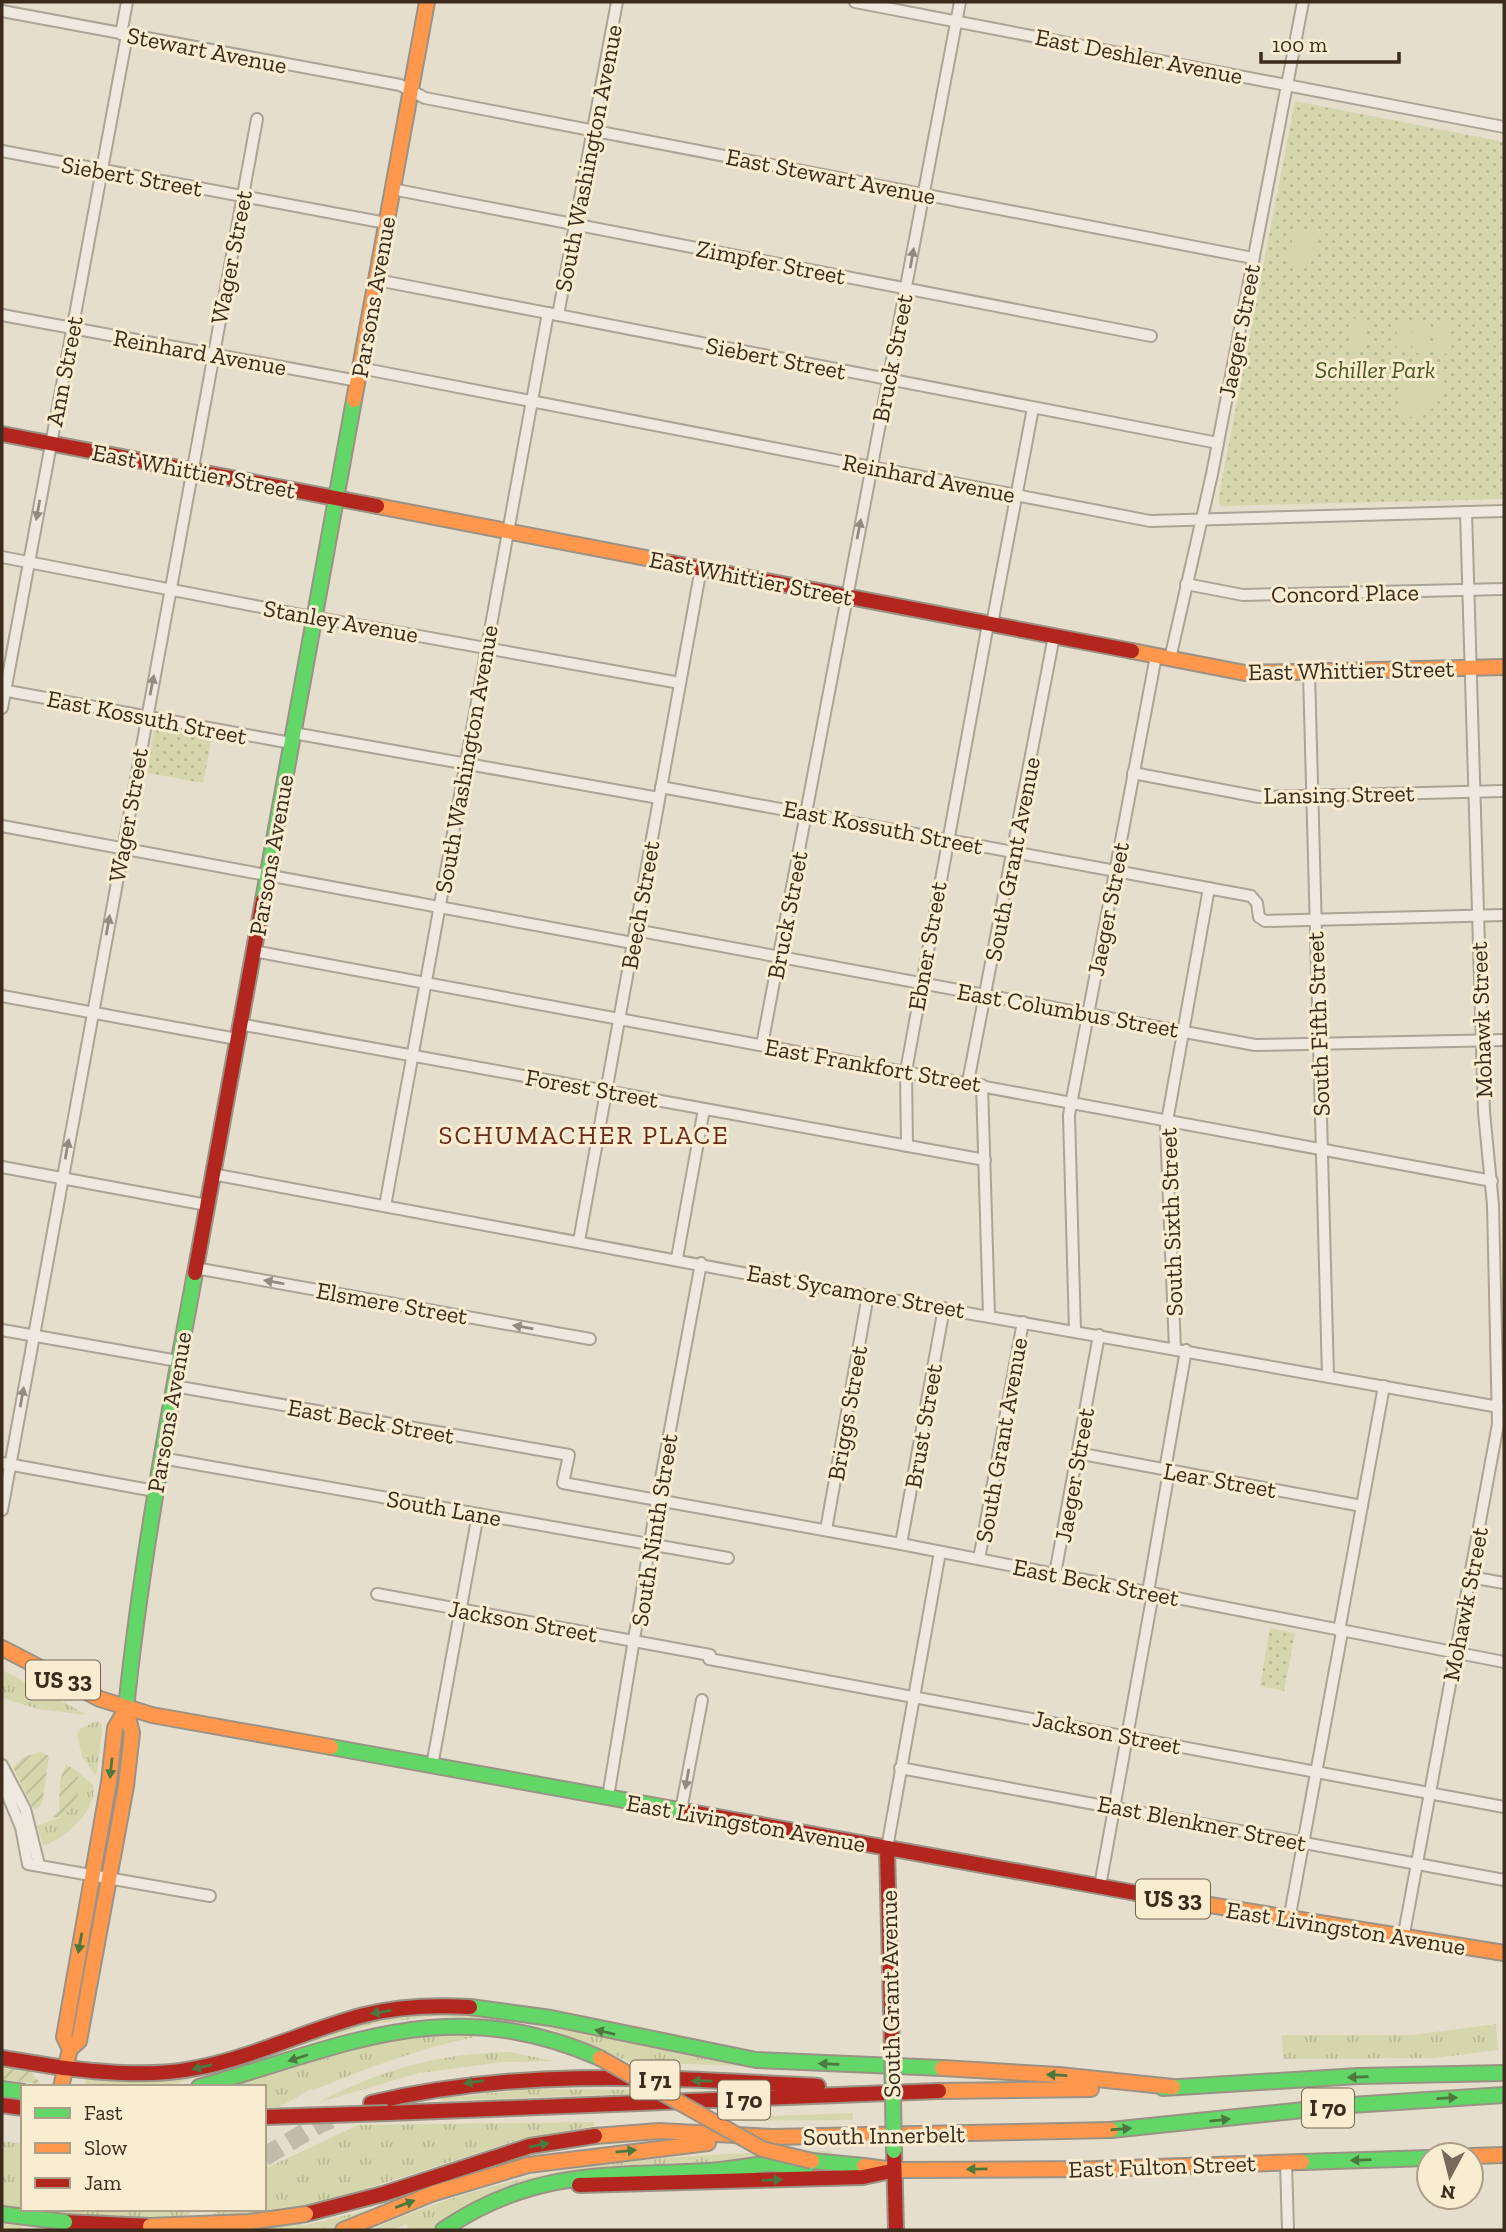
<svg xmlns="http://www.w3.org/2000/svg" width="1506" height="2232" font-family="'Zilla Slab',serif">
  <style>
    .grass { fill: url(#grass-tufts) }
    .park { fill: url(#park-dots) }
    .garden { fill: url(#garden-furrows) }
    .pitch { fill: #d6d6ad }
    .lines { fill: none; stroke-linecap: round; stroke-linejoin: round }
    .highway-tunnel { stroke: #c4baa9; stroke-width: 19; stroke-dasharray: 19 10; stroke-linecap: butt }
    .street-casing { stroke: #aba395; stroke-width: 14 }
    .fast-casing { stroke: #9a9285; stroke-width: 18 }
    .slow-casing { stroke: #9a9285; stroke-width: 18 }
    .jam-casing { stroke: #9a9285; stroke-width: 18 }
    .street { stroke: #eee8de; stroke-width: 10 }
    .fast { stroke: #63d668; stroke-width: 14 }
    .slow { stroke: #ff974d; stroke-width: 14 }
    .jam { stroke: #b3261e; stroke-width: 14 }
    .fast-bridge-casing { stroke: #9a9285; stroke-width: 18; stroke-linecap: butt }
    .slow-bridge-casing { stroke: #9a9285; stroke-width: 18; stroke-linecap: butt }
    .jam-bridge-casing { stroke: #9a9285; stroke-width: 18; stroke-linecap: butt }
    .fast-bridge { stroke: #63d668; stroke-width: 14 }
    .slow-bridge { stroke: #ff974d; stroke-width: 14 }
    .jam-bridge { stroke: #b3261e; stroke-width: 14 }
    .oneway { fill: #948a7d }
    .oneway2 { fill: #4c783e }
    .labels { text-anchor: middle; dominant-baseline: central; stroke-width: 6; stroke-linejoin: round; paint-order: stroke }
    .shield { fill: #f8ecd1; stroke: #736552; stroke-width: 2 }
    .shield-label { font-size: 23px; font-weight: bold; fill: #3a2b1c }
    .street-label { font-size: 24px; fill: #3a2b1c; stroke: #f8ecd1 }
    .park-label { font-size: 24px; font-style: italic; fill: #4a5822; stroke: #f8ecd1 }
    .neighbourhood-label { font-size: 26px; letter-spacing: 2px; fill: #692919; stroke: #f8ecd1 }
  </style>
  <defs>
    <pattern id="grass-tufts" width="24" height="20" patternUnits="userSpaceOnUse" patternTransform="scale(1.75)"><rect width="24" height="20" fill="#d6d6ad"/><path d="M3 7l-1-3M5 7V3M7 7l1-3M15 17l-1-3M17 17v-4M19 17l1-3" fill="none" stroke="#b8b894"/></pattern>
    <pattern id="park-dots" width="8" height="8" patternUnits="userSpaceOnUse" patternTransform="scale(1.75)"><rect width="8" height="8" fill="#d6d6ad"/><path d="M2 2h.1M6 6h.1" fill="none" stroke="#b8b894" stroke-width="1.8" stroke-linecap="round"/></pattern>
    <pattern id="garden-furrows" width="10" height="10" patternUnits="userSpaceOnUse" patternTransform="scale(1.75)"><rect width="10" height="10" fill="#d6d6ad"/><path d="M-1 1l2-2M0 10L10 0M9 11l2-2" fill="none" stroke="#b8b894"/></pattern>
  </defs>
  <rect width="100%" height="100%" fill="#e6decc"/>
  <g class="grass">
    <path d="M2,1670l82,43 1,2 -47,-6 -36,-11z"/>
    <path d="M96,1721l6,3v5l-5,43 -2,3 -13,-18 -5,-23 3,-5z"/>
    <path d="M76,1770l17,15c5,26 -28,53 -50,61l-6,-20 23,-9 19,-36z"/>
    <path d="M470,2012l299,55 -139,-5 -82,-34 -27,-6 -86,-6 -61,8 -196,59 -27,4h-66l1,-7 43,-1 249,-60z"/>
    <path d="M1496,2024l2,26 -64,8 -151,1 -1,-24h129z"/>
    <path d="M473,2033l2,4c-57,12 -109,31 -163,54l-1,-2 -31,18h-16v-20h-42l133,-42 42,-9z"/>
    <path d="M509,2052l46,9 -52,1 -84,11 -102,30c62,-33 122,-50 192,-51z"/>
    <path d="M533,2089l137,1 2,2 -231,9 1,-3z"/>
    <path d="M853,2113v7l-111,1 -2,-4z"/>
    <path d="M594,2122v4l-76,14 -196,63 -21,23 67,-16 -39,20h-131l21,-21h45v-40l94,-44z"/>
    <path d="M2,2141l21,3v65h3l-4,21h-20z"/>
    <path d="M830,2151l2,3 -289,24 -30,7 -43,18 -39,27h-23l-1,-6 -15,6h-21c155,-70 293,-75 459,-79z"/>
    <path d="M50,2209h144l-21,21h-127z"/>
  </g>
  <g class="park">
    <path d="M1295,101l209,41v357l-284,7 -1,-11z"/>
    <path d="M154,726l58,11 -9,46 -55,-10z"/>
    <path d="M1270,1628l25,5 -11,58 -24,-5z"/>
  </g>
  <g class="garden">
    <path d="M40,1752l9,4 -7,48 -6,5 -3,-1 -20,-41 11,-10z"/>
    <path d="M66,1765l10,5c7,22 1,45 -24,48l7,-7 1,-31z"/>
    <path d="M2,2068l29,3 9,13 -38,-4z"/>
  </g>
  <g class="pitch">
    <path d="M1294,230l22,4 -6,35 -22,-4z"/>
    <path d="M1350,318l15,1 -1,32h-15z"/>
    <path d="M1397,320h15l-1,33 -15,-1z"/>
    <path d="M1416,320l15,1 -1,33 -15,-1z"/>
    <path d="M1435,321l15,1 -1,32h-15z"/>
    <path d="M1400,374h42c-1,33 -9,42 -43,44z"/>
  </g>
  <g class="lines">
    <path class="highway-tunnel" d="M264,2157l55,-33 22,-9"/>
    <g class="street-casing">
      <g id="street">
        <path d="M855,2l649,125"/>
        <path d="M2,11l398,74 25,13 828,160"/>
        <path d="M121,34l6,-32"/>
        <path d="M2,151l384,72"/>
        <path d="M392,189l759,147"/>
        <path d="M377,280l841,163"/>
        <path d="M2,315l356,66"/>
        <path d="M558,315l59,-313"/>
        <path d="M360,368l790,153 354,-10"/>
        <path d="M2,557l300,58 378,68"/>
        <path d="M1186,584l57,11 261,-6"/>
        <path d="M992,624l41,-216"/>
        <path d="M1170,659l42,-185 91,-472"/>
        <path d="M1309,673l19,703"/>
        <path d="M2,690l289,53"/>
        <path d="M2,708l125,-673"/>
        <path d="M293,733l366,65"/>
        <path d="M1133,773l126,24 245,-6"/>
        <path d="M661,787l590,109 6,7 2,14 6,4 239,-6"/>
        <path d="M2,826l631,117"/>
        <path d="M635,930l620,115 249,-5"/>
        <path d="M253,951l1239,230"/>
        <path d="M2,996l235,43"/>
        <path d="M239,1024l746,136"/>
        <path d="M762,1045l198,-1043"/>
        <path d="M968,1082l86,-446"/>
        <path d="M982,1085l7,231"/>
        <path d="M907,1146l-1,-75 82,-447"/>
        <path d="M2,1167l205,38"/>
        <path d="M212,1174l579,108 708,125"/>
        <path d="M385,1206l163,-893"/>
        <path d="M579,1241l122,-673"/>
        <path d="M677,1258l27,-149"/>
        <path d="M195,1268l395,71"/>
        <path d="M2,1330l176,31"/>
        <path d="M1075,1331l-6,-216 87,-459"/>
        <path d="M1175,1349l-9,-222 43,-239"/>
        <path d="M174,1386l395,69 -6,28 338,61 603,118"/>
        <path d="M1077,1453l285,53"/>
        <path d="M161,1458l567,100"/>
        <path d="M2,1463l153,28"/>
        <path d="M1165,1470l21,-120"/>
        <path d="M2,1510l255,-1391"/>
        <path d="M826,1530l42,-235"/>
        <path d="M901,1544l43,-236"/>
        <path d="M979,1559l44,-237"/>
        <path d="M1055,1574l44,-239"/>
        <path d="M1470,1577l34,6"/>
        <path d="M1148,1592l21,-121"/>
        <path d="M377,1594l333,61"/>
        <path d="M1339,1631l45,-245"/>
        <path d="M709,1659l795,148"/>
        <path d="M2,1765l23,44 14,56"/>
        <path d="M432,1766l46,-252"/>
        <path d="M900,1768l604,112"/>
        <path d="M2,1782l19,45 7,37 182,32"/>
        <path d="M608,1797l49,-297 44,-237"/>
        <path d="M681,1810l21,-110"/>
        <path d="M887,1848l53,-296"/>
        <path d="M1100,1886l53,-293"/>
        <path d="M1289,1920l53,-288"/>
        <path d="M1403,1939l95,-515 -5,-219 -9,-93 -18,-600"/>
        <path d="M1286,2163l2,67"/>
      </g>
    </g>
    <g class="fast-casing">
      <g id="fast">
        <path d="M263,900l91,-500"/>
        <path d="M126,1709c15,-147 42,-291 69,-436"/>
        <path d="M331,1747l359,65"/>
        <path d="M470,2007l81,11 205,42 186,8"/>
        <path d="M199,2087c147,-41 248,-96 401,-29"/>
        <path d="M1163,2088l195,-12 146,-3"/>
        <path d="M2,2089l21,3"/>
        <path d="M1111,2130l240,-25 153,-10"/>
        <path d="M812,2161l52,5"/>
        <path d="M1302,2162l127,-4"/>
        <path d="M443,2230c88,-61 165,-54 267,-59 20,-1 39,-6 59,-7 12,0 24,2 37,3"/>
      </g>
    </g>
    <g class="slow-casing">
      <g id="slow">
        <path d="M354,400l73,-398"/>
        <path d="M377,506l295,57"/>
        <path d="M1132,651l113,22 259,-6"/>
        <path d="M2,1648l98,51 52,16 179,32"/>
        <path d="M1136,1893l368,60"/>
        <path d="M70,2049l-6,-12 45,-255 6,-54 11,-19"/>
        <path d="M942,2068l117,7 114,12"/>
        <path d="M61,2087l9,-38 9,-8 47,-255 6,-53 -6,-24"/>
        <path d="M939,2091l152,-2"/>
        <path d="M595,2136l64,-5 113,6 339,-7"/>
        <path d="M1471,2156l33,-1"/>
        <path d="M864,2166l30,4 201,-1 207,-7"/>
        <path d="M343,2230l91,-37 94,-28 180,-22"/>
      </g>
    </g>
    <g class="jam-casing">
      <g id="jam">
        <path d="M2,434l375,72"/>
        <path d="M672,563l460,88"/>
        <path d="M195,1273l68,-373"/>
        <path d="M690,1812l446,81"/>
        <path d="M887,1848l5,202"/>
        <path d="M2,2058l62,10"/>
        <path d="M64,2068c44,5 89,9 133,0 57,-11 110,-38 167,-53 35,-9 70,-10 106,-8"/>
        <path d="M371,2103c150,-36 294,-25 447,-17"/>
        <path d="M2,2105l21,3"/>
        <path d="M388,2113l551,-22"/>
        <path d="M894,2151l2,79"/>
        <path d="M579,2185l284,-8 28,-6"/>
        <path d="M306,2214l77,-20 147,-48 65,-10"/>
        <path d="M65,2222l85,4"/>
      </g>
    </g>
    <use href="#street" class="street"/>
    <use href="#fast" class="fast"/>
    <use href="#slow" class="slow"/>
    <use href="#jam" class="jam"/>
    <g class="fast-bridge-casing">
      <g id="fast-bridge">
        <path d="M892,2050l2,101"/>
        <path d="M2,2214l63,8"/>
      </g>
    </g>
    <g class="slow-bridge-casing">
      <g id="slow-bridge">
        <path d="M600,2058l162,91 50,12"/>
        <path d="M150,2226l99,-4 57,-8"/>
      </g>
    </g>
    <g class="jam-bridge-casing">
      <path id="jam-bridge" d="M265,2117l123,-4"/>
    </g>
    <use href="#fast-bridge" class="fast-bridge"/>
    <use href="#slow-bridge" class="slow-bridge"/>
    <use href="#jam-bridge" class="jam-bridge"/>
  </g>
  <defs><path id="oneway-solid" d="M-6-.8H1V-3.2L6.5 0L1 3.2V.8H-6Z" transform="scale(1.75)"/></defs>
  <g class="oneway">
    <use href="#oneway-solid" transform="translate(912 258) rotate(-80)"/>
    <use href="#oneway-solid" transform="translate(38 510) rotate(100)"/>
    <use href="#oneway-solid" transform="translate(859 529) rotate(-79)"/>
    <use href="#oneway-solid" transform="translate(152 685) rotate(-79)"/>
    <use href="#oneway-solid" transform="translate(108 925) rotate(-80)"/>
    <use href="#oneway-solid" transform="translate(67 1149) rotate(-80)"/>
    <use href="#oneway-solid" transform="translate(274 1282) rotate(-170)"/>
    <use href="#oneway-solid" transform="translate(523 1327) rotate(-170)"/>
    <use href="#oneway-solid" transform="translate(22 1397) rotate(-80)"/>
    <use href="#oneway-solid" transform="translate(687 1779) rotate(100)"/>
  </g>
  <g class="oneway2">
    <use href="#oneway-solid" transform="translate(111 1768) rotate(96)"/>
    <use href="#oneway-solid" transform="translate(80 1943) rotate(100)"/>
    <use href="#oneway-solid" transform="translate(381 2012) rotate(171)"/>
    <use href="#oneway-solid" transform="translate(605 2032) rotate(-167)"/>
    <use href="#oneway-solid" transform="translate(298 2058) rotate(162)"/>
    <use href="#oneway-solid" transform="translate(829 2064) rotate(-178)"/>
    <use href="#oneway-solid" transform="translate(202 2067) rotate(167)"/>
    <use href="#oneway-solid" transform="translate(1057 2075) rotate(-177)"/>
    <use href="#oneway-solid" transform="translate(1358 2077) rotate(178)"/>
    <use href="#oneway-solid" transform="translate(702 2081) rotate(-179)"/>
    <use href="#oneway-solid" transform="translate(474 2082) rotate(173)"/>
    <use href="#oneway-solid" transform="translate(1447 2098) rotate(-3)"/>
    <use href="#oneway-solid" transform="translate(1220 2120) rotate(-6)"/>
    <use href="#oneway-solid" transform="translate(1121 2129) rotate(-5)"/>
    <use href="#oneway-solid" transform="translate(539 2145) rotate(-12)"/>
    <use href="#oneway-solid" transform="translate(626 2151) rotate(-6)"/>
    <use href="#oneway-solid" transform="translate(1361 2160) rotate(178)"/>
    <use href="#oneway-solid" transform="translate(977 2169) rotate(179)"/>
    <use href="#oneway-solid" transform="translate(772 2180) rotate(-2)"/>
    <use href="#oneway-solid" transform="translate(405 2204) rotate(-20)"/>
  </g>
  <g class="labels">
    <g class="shield">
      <rect x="26" y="1660.5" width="74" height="39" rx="5"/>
      <rect x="1136" y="1879.5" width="74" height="39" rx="5"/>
      <rect x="630.5" y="2060.5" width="49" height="39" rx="5"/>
      <rect x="718" y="2080.5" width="52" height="39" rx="5"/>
      <rect x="1302" y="2088.5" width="52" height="39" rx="5"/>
    </g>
    <g class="shield-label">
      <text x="63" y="1680">US 33</text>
      <text x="1173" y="1899">US 33</text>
      <text x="655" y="2080">I 71</text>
      <text x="744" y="2100">I 70</text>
      <text x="1328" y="2108">I 70</text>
    </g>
    <g class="street-label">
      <text transform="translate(207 50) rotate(11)">Stewart Avenue</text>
      <text transform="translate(1139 56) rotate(11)">East Deshler Avenue</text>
      <text transform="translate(588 158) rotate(-79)">South Washington Avenue</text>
      <text transform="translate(132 176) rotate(10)">Siebert Street</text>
      <text transform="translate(831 176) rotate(11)">East Stewart Avenue</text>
      <text transform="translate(231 257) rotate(-79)">Wager Street</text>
      <text transform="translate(771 262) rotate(11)">Zimpfer Street</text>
      <text transform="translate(373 297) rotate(-80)">Parsons Avenue</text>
      <text transform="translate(1239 331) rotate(-79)">Jaeger Street</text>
      <text transform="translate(200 352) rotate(10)">Reinhard Avenue</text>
      <text transform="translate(776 358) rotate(11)">Siebert Street</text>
      <text transform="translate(892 358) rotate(-79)">Bruck Street</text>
      <text transform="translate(64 371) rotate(-79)">Ann Street</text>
      <text transform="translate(194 471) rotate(11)">East Whittier Street</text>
      <text transform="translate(929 478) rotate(11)">Reinhard Avenue</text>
      <text transform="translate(751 578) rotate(11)">East Whittier Street</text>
      <text transform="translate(1345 593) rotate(-1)">Concord Place</text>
      <text transform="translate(341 621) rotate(10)">Stanley Avenue</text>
      <text transform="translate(1351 670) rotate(-1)">East Whittier Street</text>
      <text transform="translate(147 717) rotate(11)">East Kossuth Street</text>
      <text transform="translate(466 759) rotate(-80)">South Washington Avenue</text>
      <text transform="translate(1339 794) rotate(-1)">Lansing Street</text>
      <text transform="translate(128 815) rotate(-80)">Wager Street</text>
      <text transform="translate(883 827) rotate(11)">East Kossuth Street</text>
      <text transform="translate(271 855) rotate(-80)">Parsons Avenue</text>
      <text transform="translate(1012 859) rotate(-79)">South Grant Avenue</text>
      <text transform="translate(640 905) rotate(-80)">Beech Street</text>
      <text transform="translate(1108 909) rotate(-79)">Jaeger Street</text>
      <text transform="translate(787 915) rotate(-79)">Bruck Street</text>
      <text transform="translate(927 946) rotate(-80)">Ebner Street</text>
      <text transform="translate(1068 1010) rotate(10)">East Columbus Street</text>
      <text transform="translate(1481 1020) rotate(-92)">Mohawk Street</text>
      <text transform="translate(1318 1024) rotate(-92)">South Fifth Street</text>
      <text transform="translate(873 1065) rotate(10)">East Frankfort Street</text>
      <text transform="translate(592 1088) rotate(10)">Forest Street</text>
      <text transform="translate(1171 1222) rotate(-92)">South Sixth Street</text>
      <text transform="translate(856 1291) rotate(10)">East Sycamore Street</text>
      <text transform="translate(392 1303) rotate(10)">Elsmere Street</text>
      <text transform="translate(169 1412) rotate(-80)">Parsons Avenue</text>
      <text transform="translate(847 1413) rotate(-80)">Briggs Street</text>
      <text transform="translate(371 1421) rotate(10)">East Beck Street</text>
      <text transform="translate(923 1426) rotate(-80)">Brust Street</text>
      <text transform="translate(1001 1440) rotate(-80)">South Grant Avenue</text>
      <text transform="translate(1074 1475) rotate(-80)">Jaeger Street</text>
      <text transform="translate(1220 1480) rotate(10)">Lear Street</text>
      <text transform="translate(444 1508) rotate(10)">South Lane</text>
      <text transform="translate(654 1530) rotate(-81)">South Ninth Street</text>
      <text transform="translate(1096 1582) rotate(11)">East Beck Street</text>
      <text transform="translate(1465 1604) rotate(-79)">Mohawk Street</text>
      <text transform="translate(523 1621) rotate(10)">Jackson Street</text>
      <text transform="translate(1107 1732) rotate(11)">Jackson Street</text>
      <text transform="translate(746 1823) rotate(10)">East Livingston Avenue</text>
      <text transform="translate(1202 1823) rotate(11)">East Blenkner Street</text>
      <text transform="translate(1346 1928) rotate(9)">East Livingston Avenue</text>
      <text transform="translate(890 1994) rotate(-91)">South Grant Avenue</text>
      <text transform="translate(884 2135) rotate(-1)">South Innerbelt</text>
      <text transform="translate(1162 2166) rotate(-2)">East Fulton Street</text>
    </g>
    <g class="park-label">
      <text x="1375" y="369">Schiller Park</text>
    </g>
    <g class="neighbourhood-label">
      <text x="584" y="1135">SCHUMACHER PLACE</text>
    </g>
  </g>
  <rect width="1506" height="2232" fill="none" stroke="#3a2b1c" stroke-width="7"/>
  <rect x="21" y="2085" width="245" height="126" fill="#f8ecd1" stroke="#ac9f89" stroke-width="2"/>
  <rect x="35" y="2108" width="35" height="10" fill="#63d668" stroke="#ac9f89" stroke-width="2"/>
  <text x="84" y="2120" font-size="21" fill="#3a2b1c">Fast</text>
  <rect x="35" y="2143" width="35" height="10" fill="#ff974d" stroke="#ac9f89" stroke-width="2"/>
  <text x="84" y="2155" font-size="21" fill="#3a2b1c">Slow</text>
  <rect x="35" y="2178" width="35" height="10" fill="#b3261e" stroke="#ac9f89" stroke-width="2"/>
  <text x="84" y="2190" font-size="21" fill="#3a2b1c">Jam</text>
  <g transform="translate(1450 2176) rotate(187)"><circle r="33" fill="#f8ecd1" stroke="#ac9f89" stroke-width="2"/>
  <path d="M0-5L12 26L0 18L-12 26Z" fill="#766a5a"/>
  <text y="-10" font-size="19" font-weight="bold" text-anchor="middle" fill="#3a2b1c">N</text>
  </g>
  <path d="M1261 52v10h138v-10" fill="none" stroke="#3a2b1c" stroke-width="3.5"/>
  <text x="1272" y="52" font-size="21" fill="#3a2b1c" stroke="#f8ecd1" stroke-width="5" paint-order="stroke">100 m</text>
</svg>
